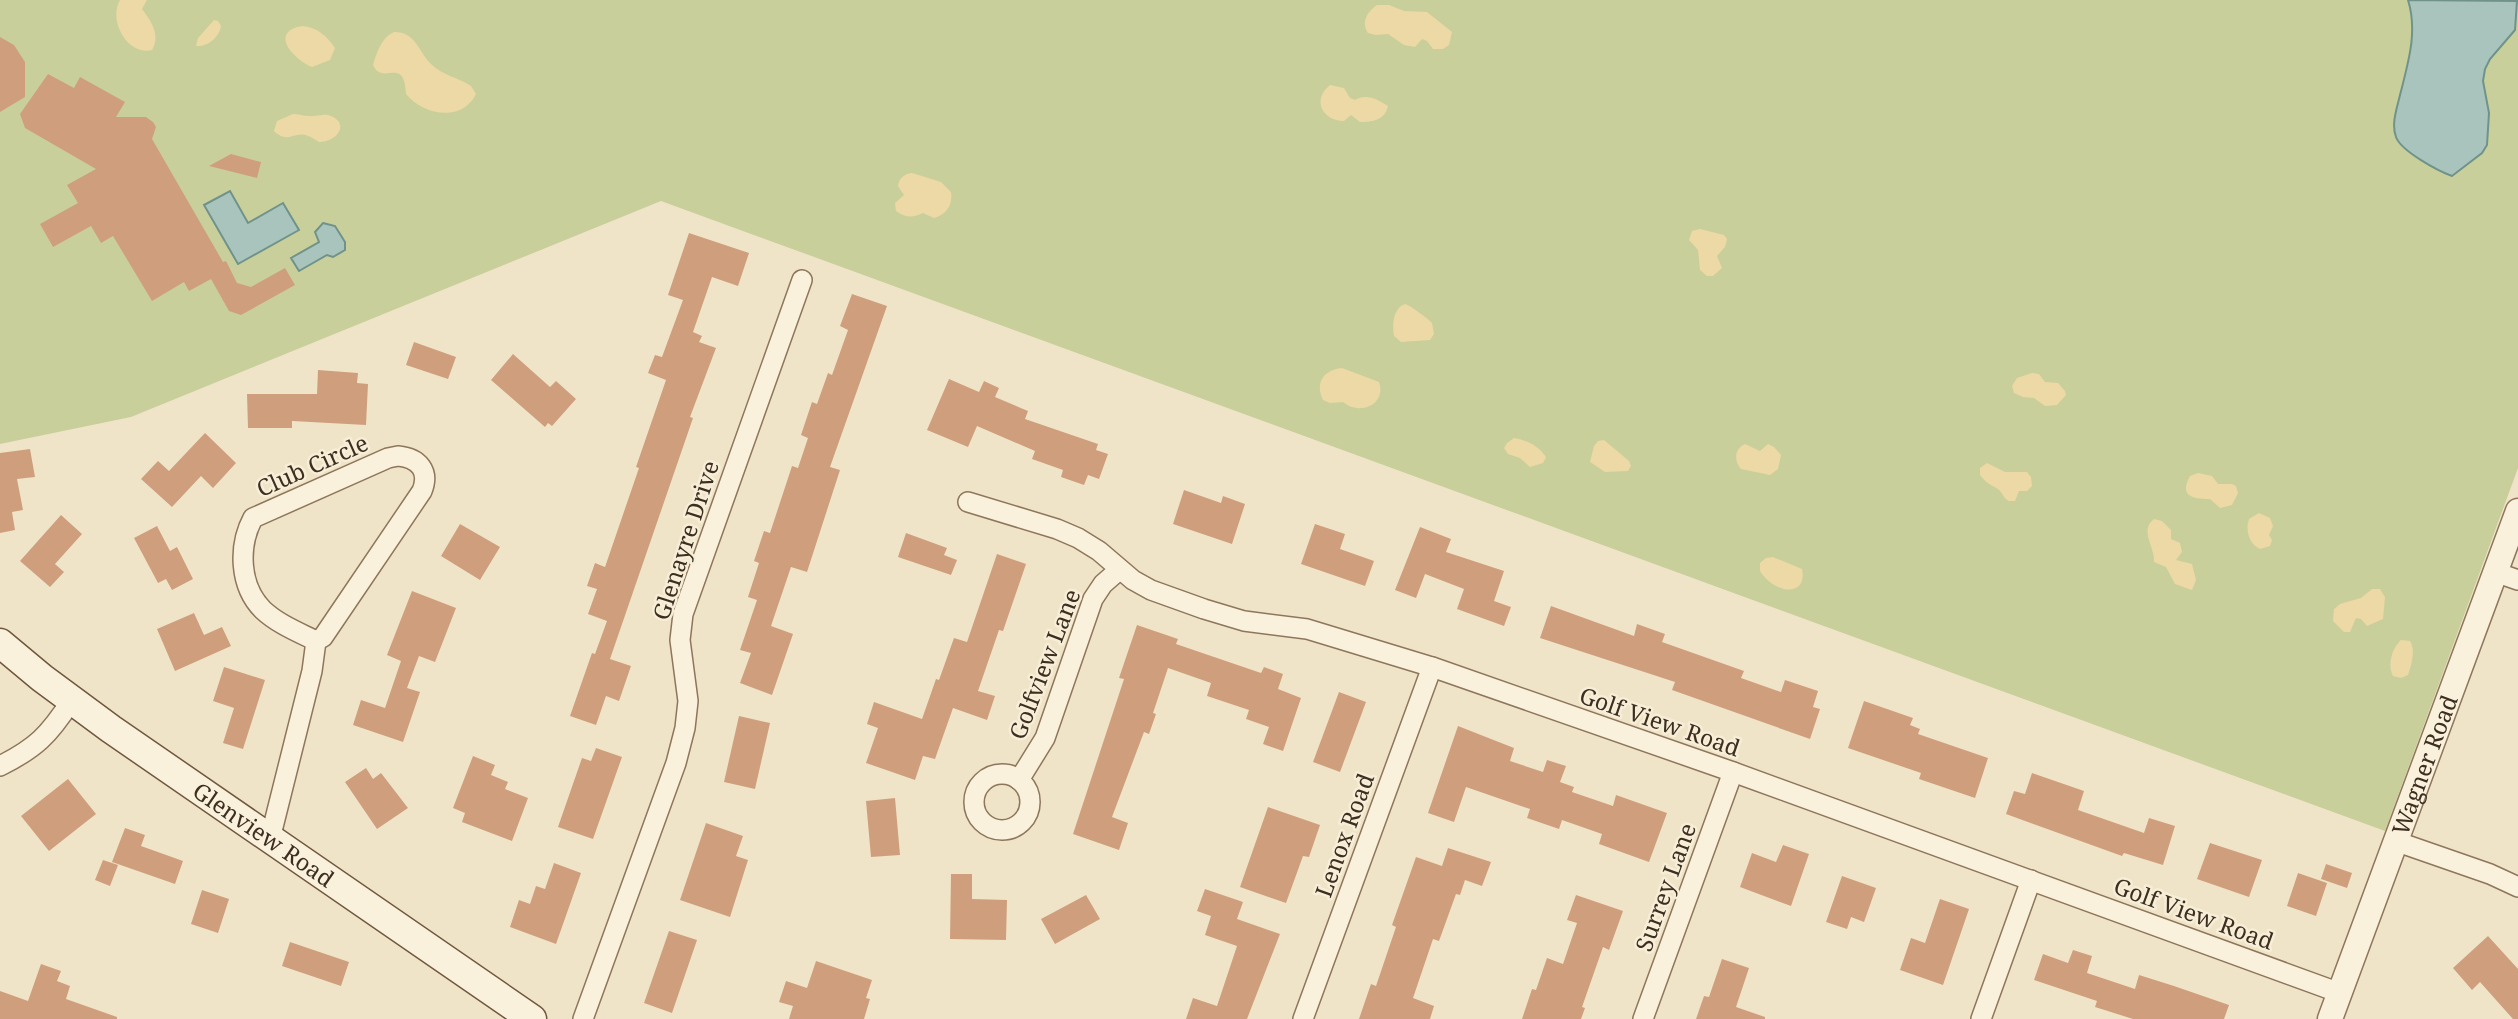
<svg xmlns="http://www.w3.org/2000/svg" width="2518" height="1019" font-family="'Noto Serif',serif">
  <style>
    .green { fill: #c9cf9b }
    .sand { fill: #ecd9a5 }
    .water { fill: #a9c4bc; stroke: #6f938a; stroke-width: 2 }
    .building { fill: #cf9f7d }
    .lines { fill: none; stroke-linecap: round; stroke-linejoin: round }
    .minor-casing { stroke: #8d765c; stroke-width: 22 }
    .tertiary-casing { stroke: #8d765c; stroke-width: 27 }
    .secondary-casing { stroke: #6f573f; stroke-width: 31 }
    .minor { stroke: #faf1dc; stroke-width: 19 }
    .tertiary { stroke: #faf1dc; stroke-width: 24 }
    .secondary { stroke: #faf1dc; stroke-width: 28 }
    .labels { text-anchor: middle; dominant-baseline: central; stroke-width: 5; stroke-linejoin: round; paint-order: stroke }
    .street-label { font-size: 23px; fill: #3d2e20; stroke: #f7eed8 }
  </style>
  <rect width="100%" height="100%" fill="#f0e4c8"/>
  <path class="green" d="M0,0h2518v468l-133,363 -1724,-630 -530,216 -131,27z"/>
  <g class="sand">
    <path d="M120,0h27l-5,9c9,12 19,26 10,41 -25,6 -44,-30 -32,-50z"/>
    <path d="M1377,5h12l15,6 23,1 25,20 -3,13 -6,4h-10l-6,-8 -5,-2 -7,8 -11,-2 -16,-11 -12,1 -8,-2c-7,-11 -1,-21 9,-28z"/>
    <path d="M214,20l4,1 3,5c-2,12 -14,21 -25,20l2,-8z"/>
    <path d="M302,26c15,1 25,10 33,22l-5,12 -18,7c-18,-7 -44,-35 -10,-41z"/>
    <path d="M394,32c22,0 24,19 37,32 12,12 27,13 40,22l5,8c-14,29 -53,21 -70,0 -2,-40 -23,-7 -33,-29 4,-13 8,-27 21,-33z"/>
    <path d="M1330,85l14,3 6,10 5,2c10,-7 23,-1 33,6 -3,14 -15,16 -28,16l-9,-7 -7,6c-21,0 -33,-21 -14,-36z"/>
    <path d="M293,114c5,0 11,2 16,2 8,1 15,-3 22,0 19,8 6,26 -12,26 -4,-2 -7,-5 -11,-6 -14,-6 -19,9 -34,-5l3,-10z"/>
    <path d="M912,173l29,9 10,10c2,13 -5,23 -17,26l-11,-5c-10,5 -17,5 -27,-2l-1,-8 9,-8 -6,-9c1,-8 6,-12 14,-13z"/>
    <path d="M1700,229l24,6 3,4 -2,8 -8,9 5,12 -9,8h-6l-7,-6 -2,-20 -9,-10 3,-9z"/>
    <path d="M1405,304c6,2 22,14 27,19l2,11 -4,6 -29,2 -7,-6c-2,-11 -1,-28 11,-32z"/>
    <path d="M1342,368l37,14c8,23 -20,34 -36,20l-13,1 -7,-3c-8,-17 0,-30 19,-32z"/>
    <path d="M2032,373l7,1 6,8 13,1 7,8 1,4 -9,10 -12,1 -11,-8 -11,-1 -9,-4 -2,-7 5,-8z"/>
    <path d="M1514,438c13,2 25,8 32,19l-3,6 -13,4 -10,-9 -12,-4 -4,-6 3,-5z"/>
    <path d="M1604,440l25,21 2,5 -3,5 -23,1 -15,-10 4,-16 4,-5z"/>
    <path d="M1745,444l15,7 8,-7 6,3 7,8 -3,14 -8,6 -29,-6c-7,-8 -7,-20 4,-25z"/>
    <path d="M1987,463l18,9h22l4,5 1,9 -5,5h-8l-4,10h-6c-6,-3 -6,-8 -11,-12 -7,-4 -12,-6 -18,-14v-7z"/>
    <path d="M2198,473l14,3 6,8h14l4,2 2,7 -6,12 -12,3 -10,-9c-18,0 -31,-3 -20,-23z"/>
    <path d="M2259,513l11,5 3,8 -4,9 3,5 -2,6 -10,3c-11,-5 -15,-19 -11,-30z"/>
    <path d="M2154,519l8,2 9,9v9l9,4 2,9 -6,8 16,4 4,16 -4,10 -17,-6 -9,-17 -12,-5c1,-15 -15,-32 0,-43z"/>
    <path d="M1773,557l29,12c6,30 -29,24 -42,2v-8l6,-5z"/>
    <path d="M2372,589h8l5,8 -2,22 -16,7 -6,-7 -5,-1 -6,14h-6l-11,-11 1,-12 6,-5 21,-6z"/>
    <path d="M2401,640l9,1c6,9 1,25 -2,34l-7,3 -8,-2c-6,-11 -1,-28 8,-36z"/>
  </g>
  <g class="water">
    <path d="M2408,0l109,1 -2,29 -25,29 -5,10 -2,12 6,32 -2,32 -5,8 -30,23c-14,-5 -51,-25 -56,-39 -5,-13 1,-29 4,-42 8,-32 18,-63 8,-95z"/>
    <path d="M230,191l18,32 35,-20 16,27 -61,34 -34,-59z"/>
    <path d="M323,223l12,3 10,16v8l-12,7 -6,-2 -28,16 -8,-13 28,-16 -4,-10z"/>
  </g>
  <g class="building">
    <path d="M0,37l14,8 11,17v35l-25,15z"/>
    <path d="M48,74l26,14 6,-11 45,25 -9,15h30l7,5 3,5 -4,12 71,123 3,-1 11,22 14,4 34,-19 10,17 -54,30 -12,-4 -18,-32 -22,12 -5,-9 -32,19 -39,-65 -12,7 -10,-17 -38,21 -13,-23 38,-21 -11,-18 29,-16 -71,-41 -5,-14z"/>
    <path d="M231,154l30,8 -4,16 -48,-12z"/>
    <path d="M689,233l60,20 -11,33 -26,-9 -19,55 9,4 -3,6 17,6 -26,69 3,1 -83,241 21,7 -12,35 -13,-5 -10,29 -26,-9 22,-63 3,1 12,-33 -19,-7 9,-25 -10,-3 8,-23 10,4 34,-99 -3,-1 30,-87 -18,-7 7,-18 7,2 21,-57 -15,-5z"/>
    <path d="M852,294l35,12 -57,161 10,3 -33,102 -16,-5 -20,59 22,8 -21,61 -32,-12 11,-30 -11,-3 17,-50 -9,-3 11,-34 -5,-2 10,-30 6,2 22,-67 6,2 10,-30 -7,-3 11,-33 5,2 11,-31 4,2 16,-45 -8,-4z"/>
    <path d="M414,342l42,15 -8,22 -42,-14z"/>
    <path d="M513,354l37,33 6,-6 20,18 -24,27 -4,-3 -3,4 -54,-47z"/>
    <path d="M318,370l40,3 -1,10 11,1 -2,41 -74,-4v7h-44l-1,-34h70z"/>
    <path d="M949,379l30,13 5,-11 15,7 -4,9 33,14 -3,8 73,25 -2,6 12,4 -9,25 -11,-4 -4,10 -23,-8 2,-7 -31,-11 3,-8 -58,-25 -9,21 -41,-17z"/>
    <path d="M205,433l31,30 -23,25 -12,-12 -29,31 -31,-28 17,-18 11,10z"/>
    <path d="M30,449l5,28 -18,2 6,31 -11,2 3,18 -15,3v-80z"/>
    <path d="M1184,490l37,13 2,-7 22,8 -13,40 -59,-20z"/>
    <path d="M61,515l21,19 -27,30 9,8 -14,15 -30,-26z"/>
    <path d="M460,524l40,23 -20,33 -39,-24z"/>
    <path d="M1315,524l30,10 -5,15 34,12 -9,25 -64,-22z"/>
    <path d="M157,526l13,25 7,-4 16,32 -21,11 -6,-11 -8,4 -24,-45z"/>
    <path d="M1420,527l31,12 -5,13 58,19 -10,30 17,6 -7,19 -47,-17 7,-20 -39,-15 -9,24 -21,-8z"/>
    <path d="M906,533l41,15 -3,7 13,5 -6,15 -53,-18z"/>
    <path d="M997,554l29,10 -23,67 -4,-1 -21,61 17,5 -8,24 -34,-12 -18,51 -12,-3 -8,24 -49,-17 12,-35 -11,-4 7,-22 48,17 14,-40 3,1 15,-42 13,4z"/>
    <path d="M412,591l44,17 -21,54 -16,-6 -12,32 13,4 -17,50 -50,-17 8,-25 24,8 16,-47 -14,-6z"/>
    <path d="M1551,606l83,30 3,-12 28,10 -3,8 82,29 -3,7 40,14 4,-12 33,11 -5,16 7,2 -10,30 -138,-49 3,-8 -135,-44z"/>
    <path d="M194,613l10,22 18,-8 9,19 -56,25 -18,-42z"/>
    <path d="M1137,625l41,14 -2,5 85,29 3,-6 19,7 -5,15 23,9 -18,53 -20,-7 6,-17 -23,-8 3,-9 -42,-14 4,-13 -43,-15 -15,45 3,1 -7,20 -5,-2 -32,85 16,6 -9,27 -46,-16 51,-155 -5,-1z"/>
    <path d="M224,667l41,13 -22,69 -20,-6 11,-35 -21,-7z"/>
    <path d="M1339,692l27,10 -26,70 -27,-10z"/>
    <path d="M1864,701l49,17 -3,7 10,4 -2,5 70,24 -13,40 -56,-19 2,-6 -73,-25z"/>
    <path d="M739,716l31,7 -15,66 -31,-7z"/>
    <path d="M1458,726l56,22 -4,13 33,11 4,-12 19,6 -6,16 14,5 -2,5 41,14 3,-11 51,18 -18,49 -50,-18 3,-10 -40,-14 -3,9 -32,-11 3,-9 -64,-22 -12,35 -26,-9z"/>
    <path d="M596,748l26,9 -29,82 -35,-12 24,-69 9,3z"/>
    <path d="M473,756l22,9 -4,10 17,7 -3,7 23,9 -16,43 -50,-19 3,-9 -12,-5z"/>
    <path d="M366,768l7,11 8,-6 27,35 -31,21 -32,-47z"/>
    <path d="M2032,773l52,18 -6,19 66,23 5,-15 26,8 -12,39 -39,-12 -2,3 -116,-42 8,-23 11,3z"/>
    <path d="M68,779l28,35 -47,37 -28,-35z"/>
    <path d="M895,798l5,57 -29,2 -5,-56z"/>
    <path d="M1268,807l52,18 -11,32 -6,-1 -17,47 -46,-16z"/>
    <path d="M706,823l37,13 -7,20 12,4 -18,57 -50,-17z"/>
    <path d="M125,828l20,7 -4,11 42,15 -8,23 -63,-22z"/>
    <path d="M2210,843l52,17 -13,37 -52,-18z"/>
    <path d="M1783,845l26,9 -18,52 -51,-19 12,-34 24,9z"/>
    <path d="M1448,848l43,14 -9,24 -17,-6 -5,15 -4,-1 -17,47 -6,-2 -20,59 21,8 -4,13h-71l12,-35 5,2 20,-59 -4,-2 24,-68 26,9z"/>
    <path d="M103,860l15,5 -8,21 -15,-6z"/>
    <path d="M554,863l27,10 -25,71 -46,-17 9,-27 11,4 6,-18 9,3z"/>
    <path d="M2326,864l26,9 -5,15 -26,-9z"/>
    <path d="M2298,873l29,10 -11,33 -29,-10z"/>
    <path d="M951,874h21v25l35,1 -1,40 -56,-1z"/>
    <path d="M1842,876l34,12 -12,34 -13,-5 -4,12 -21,-7z"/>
    <path d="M1205,889l38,13 -6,17 43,15 -33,85h-61l7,-21 24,8 20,-60 -32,-11 6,-19 -14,-5z"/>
    <path d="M202,890l27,9 -11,34 -27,-9z"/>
    <path d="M1086,895l14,24 -45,25 -14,-25z"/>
    <path d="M1576,895l47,16 -14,39 -6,-3 -21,60 3,1 -4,11h-59l10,-30 4,1 11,-32 16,6 14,-41 -10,-3z"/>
    <path d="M1940,899l29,10 -26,76 -43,-15 11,-32 14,5z"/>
    <path d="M669,931l28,9 -25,73 -28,-10z"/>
    <path d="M2488,936l30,33v50h-5l-33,-37 -8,8 -19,-22z"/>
    <path d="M290,942l59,20 -8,24 -59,-20z"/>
    <path d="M2073,950l19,6 -5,17 48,16 4,-14 35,11 55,19 -5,14h-91l-38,-12 2,-6 -63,-21 9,-26 25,9z"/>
    <path d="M1722,959l27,9 -13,39 29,10v2h-69l8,-23 5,1z"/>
    <path d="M816,961l56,19 -6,18 4,1 -6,20h-75l4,-13 -14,-4 7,-21 21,7z"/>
    <path d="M41,964l20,7 -4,10 13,5 -4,13 51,18v2h-117v-28l28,10z"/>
  </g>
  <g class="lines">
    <g class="minor-casing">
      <g id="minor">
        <path d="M398,456c21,2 32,15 24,35l-99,146 -7,4c-18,-9 -38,-17 -53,-31 -24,-24 -25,-64 -10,-92l135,-60z"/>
        <path d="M968,502l89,27 21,9 21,13 34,29 18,10 53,19 40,12 63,8 125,38 301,105 607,221"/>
        <path d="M2495,572l23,8"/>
        <path d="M0,766c36,-18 49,-31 71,-65"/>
        <circle cx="1002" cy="802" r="28"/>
        <path d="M1019,780l26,-42 48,-139 10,-15 16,-14"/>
        <path d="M270,839l42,-168 4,-30"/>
        <path d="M2395,841l95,33 28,13"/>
        <path d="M583,1019l93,-256 9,-35 3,-27 -8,-61 3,-26 119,-334"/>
        <path d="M1303,1019l129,-352"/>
        <path d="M1643,1019l90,-247"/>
        <path d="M1981,1019l50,-139"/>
      </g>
    </g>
    <g class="tertiary-casing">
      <g id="tertiary">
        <path id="s1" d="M2330,1019l188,-508"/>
      </g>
    </g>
    <g class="secondary-casing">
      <g id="secondary">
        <path id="s2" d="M0,643l42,35 69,51 421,290"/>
      </g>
    </g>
    <use href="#minor" class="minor"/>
    <use href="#tertiary" class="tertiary"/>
    <use href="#secondary" class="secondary"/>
  </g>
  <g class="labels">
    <g class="street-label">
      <text transform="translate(312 465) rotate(-24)">Club Circle</text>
      <text transform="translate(685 540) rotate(-72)">Glenayre Drive</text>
      <text transform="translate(1044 664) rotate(-69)">Golfview Lane</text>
      <text transform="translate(1660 721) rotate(19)">Golf View Road</text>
      <text stroke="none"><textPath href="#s1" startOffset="271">Wagner Road</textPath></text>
      <text stroke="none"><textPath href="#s2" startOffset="326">Glenview Road</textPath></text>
      <text transform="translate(1344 835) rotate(-70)">Lenox Road</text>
      <text transform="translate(1665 887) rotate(-70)">Surrey Lane</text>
      <text transform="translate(2194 913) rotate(20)">Golf View Road</text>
    </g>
  </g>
</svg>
